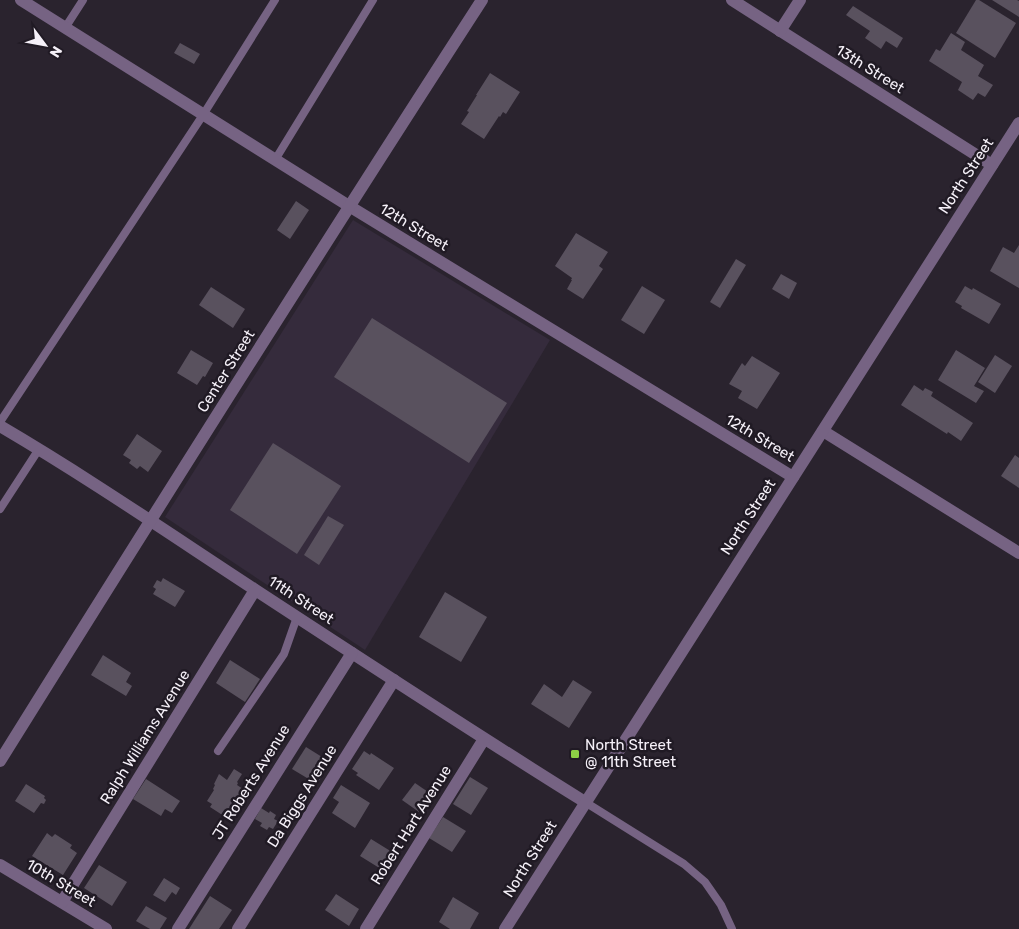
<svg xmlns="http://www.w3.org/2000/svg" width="1019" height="929" font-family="Rubik,sans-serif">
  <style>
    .built { fill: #352b3c }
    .building { fill: #59515e }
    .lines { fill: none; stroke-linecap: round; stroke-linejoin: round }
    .service { stroke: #766383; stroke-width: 8 }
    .minor { stroke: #766383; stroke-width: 12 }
    .poi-dot { fill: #8cce45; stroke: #201a24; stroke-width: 2 }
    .labels { text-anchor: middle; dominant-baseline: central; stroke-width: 5; stroke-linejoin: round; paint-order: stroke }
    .street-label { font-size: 15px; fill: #f5f0f8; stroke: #201a24 }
    .poi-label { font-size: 15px; fill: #f5f0f8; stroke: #201a24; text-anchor: start }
  </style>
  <rect width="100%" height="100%" fill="#2a232e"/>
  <path class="built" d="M353,220l197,120 -185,310 -200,-133z"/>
  <g class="building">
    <path d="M976,0h3l37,23 -21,35 -39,-25z"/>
    <path d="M992,0h25l2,1v16z"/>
    <path d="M853,6l50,32 -6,10 -11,-7 -5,8 -16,-11 5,-7 -24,-16z"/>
    <path d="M951,33l14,9 -4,8 23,15 -6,11 15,9 -8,12 -7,-4 -5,7 -15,-10 4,-8 -33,-21 7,-12 4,2z"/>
    <path d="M180,43l20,11 -6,10 -20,-11z"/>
    <path d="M490,73l30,19 -14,22 -3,-2 -3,5 -1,-1 -15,23 -23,-15 8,-12 -2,-1 10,-16h-1z"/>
    <path d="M296,201l13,9 -19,29 -13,-9z"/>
    <path d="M576,233l32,19 -9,14 4,3 -20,30 -16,-10 5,-9h-1l1,-2 -17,-12z"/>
    <path d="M1019,245v43l-29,-17 13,-24 11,6z"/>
    <path d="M736,259l10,6 -26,43 -10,-6z"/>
    <path d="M781,274l16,9 -8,16 -17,-10z"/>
    <path d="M642,286l23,14 -21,34 -23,-14z"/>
    <path d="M965,286l7,4 1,-2 28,16 -12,20 -28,-16 1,-2 -7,-4z"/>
    <path d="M211,287l34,22 -12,19 -34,-23z"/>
    <path d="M372,318l135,85 -38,60 -135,-86z"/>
    <path d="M191,350l22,13 -8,14 -2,-1 -6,9 -20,-12z"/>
    <path d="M956,350l29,18 -11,18 10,5 -8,12 -38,-23z"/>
    <path d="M995,355l17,11 -17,27 -17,-11z"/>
    <path d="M752,356l28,17 -23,36 -19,-11 4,-7 -13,-7 13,-21 3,3z"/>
    <path d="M914,385l9,6 2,-3 8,4 -2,4 42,27 -12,18 -13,-9 -1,2 -46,-29z"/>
    <path d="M137,434l25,17 -14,21 -8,-6 -3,3 -8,-6 2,-3 -8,-5z"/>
    <path d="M273,443l68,43 -44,68 -67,-44z"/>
    <path d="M1015,455l4,3v30l-18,-12z"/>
    <path d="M328,516l16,9 -25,40 -15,-10z"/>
    <path d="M163,578l22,13 -10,16 -22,-13 3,-5 -3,-2 4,-7 4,2z"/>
    <path d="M445,592l42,25 -26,45 -42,-25z"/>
    <path d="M103,655l28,18 -5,9 6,4 -6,10 -35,-21z"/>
    <path d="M230,660l30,19 -15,23 -29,-19z"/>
    <path d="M573,680l19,12 -23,36 -38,-24 13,-20 18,13z"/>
    <path d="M306,747l24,15 -13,22 -25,-15z"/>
    <path d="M364,751l6,4 1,-2 23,15 -15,22 -23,-15 2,-2 -6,-4z"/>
    <path d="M234,769l8,5 -5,8 1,1 -1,2 9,6 -19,27 -17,-11 2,-3 -5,-3 7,-11 -1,-1 2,-4 -1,-1 5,-10 8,6z"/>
    <path d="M470,777l18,11 -17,27 -18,-11z"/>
    <path d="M146,779l34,22 -8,12 -7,-4 -4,7 -28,-17z"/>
    <path d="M415,783l16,11 -12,18 -17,-12z"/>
    <path d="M26,784l19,12 -1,2 2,2 -2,4 -3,-1 -7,10 -19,-12z"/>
    <path d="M341,785l29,18 -15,25 -23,-15 7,-11 -6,-4z"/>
    <path d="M261,808l8,5 1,-2 6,4 -2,4 4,2 -5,8 -4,-2 -2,3 -7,-4 2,-3 -7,-4z"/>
    <path d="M443,817l23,14 -14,21 -23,-14z"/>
    <path d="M47,833l5,4 3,-3 17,11 -2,3 7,5 -14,22 -31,-19z"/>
    <path d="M371,839l21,13 -3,5 4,3 -4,8 -5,-3 -3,4 -21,-13z"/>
    <path d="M99,865l28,17 -15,24 -28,-18z"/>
    <path d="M164,878l16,10 -4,7 -4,-3 -7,10 -12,-7z"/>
    <path d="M336,894l23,15 -10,17 -24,-16z"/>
    <path d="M210,896l22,14 -13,19h-30z"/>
    <path d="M453,897l26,16 -9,16h-20l-11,-7z"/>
    <path d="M146,906l21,12 -7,11h-10l-14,-8z"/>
  </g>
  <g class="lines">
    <g class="service">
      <path d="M65,28l18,-28"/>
      <path d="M275,160l98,-160"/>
      <path d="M0,422l203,-307 72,-115"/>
      <path d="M0,509l39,-60"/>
      <path d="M218,751l66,-97 13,-37"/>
      <path d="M585,802l99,62 21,18 16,23 11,24"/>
    </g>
    <g class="minor">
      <path d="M21,0l328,206 444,271"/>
      <path d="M732,0l260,165"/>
      <path d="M780,31l20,-31"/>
      <path d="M0,426c87,51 170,108 254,163 110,72 220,144 331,213"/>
      <path d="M823,431l196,122"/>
      <path d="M0,761c159,-255 319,-509 482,-761"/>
      <path d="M0,865l106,64"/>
      <path d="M62,902l193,-312"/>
      <path d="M178,929l174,-276"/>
      <path d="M238,929l156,-249"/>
      <path d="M366,929l118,-190"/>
      <path d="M505,929l514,-806"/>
    </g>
  </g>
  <rect class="poi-dot" x="570" y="749" width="10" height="10" rx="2.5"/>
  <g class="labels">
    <g class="street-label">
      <text transform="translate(870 69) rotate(32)">13th Street</text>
      <text transform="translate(966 176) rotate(-57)">North Street</text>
      <text transform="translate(414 227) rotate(31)">12th Street</text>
      <text transform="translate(226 371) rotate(-58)">Center Street</text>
      <text transform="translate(760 438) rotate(31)">12th Street</text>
      <text transform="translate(748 517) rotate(-57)">North Street</text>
      <text transform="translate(301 600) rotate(33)">11th Street</text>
      <text transform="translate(145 737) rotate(-58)">Ralph Williams Avenue</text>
      <text transform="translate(251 782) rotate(-58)">JT Roberts Avenue</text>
      <text transform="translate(302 796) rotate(-58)">Da Biggs Avenue</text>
      <text transform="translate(411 825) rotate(-58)">Robert Hart Avenue</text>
      <text transform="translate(530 859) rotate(-58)">North Street</text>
      <text transform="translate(61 883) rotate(31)">10th Street</text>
    </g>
    <g class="poi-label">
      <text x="585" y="745">North Street<tspan x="585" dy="17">@ 11th Street</tspan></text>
    </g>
  </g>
  <g transform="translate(45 45) rotate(122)" stroke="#201a24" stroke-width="4" paint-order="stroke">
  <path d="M0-4L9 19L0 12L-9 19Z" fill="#f5f0f8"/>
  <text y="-8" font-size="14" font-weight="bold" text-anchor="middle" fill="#f5f0f8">N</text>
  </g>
</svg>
